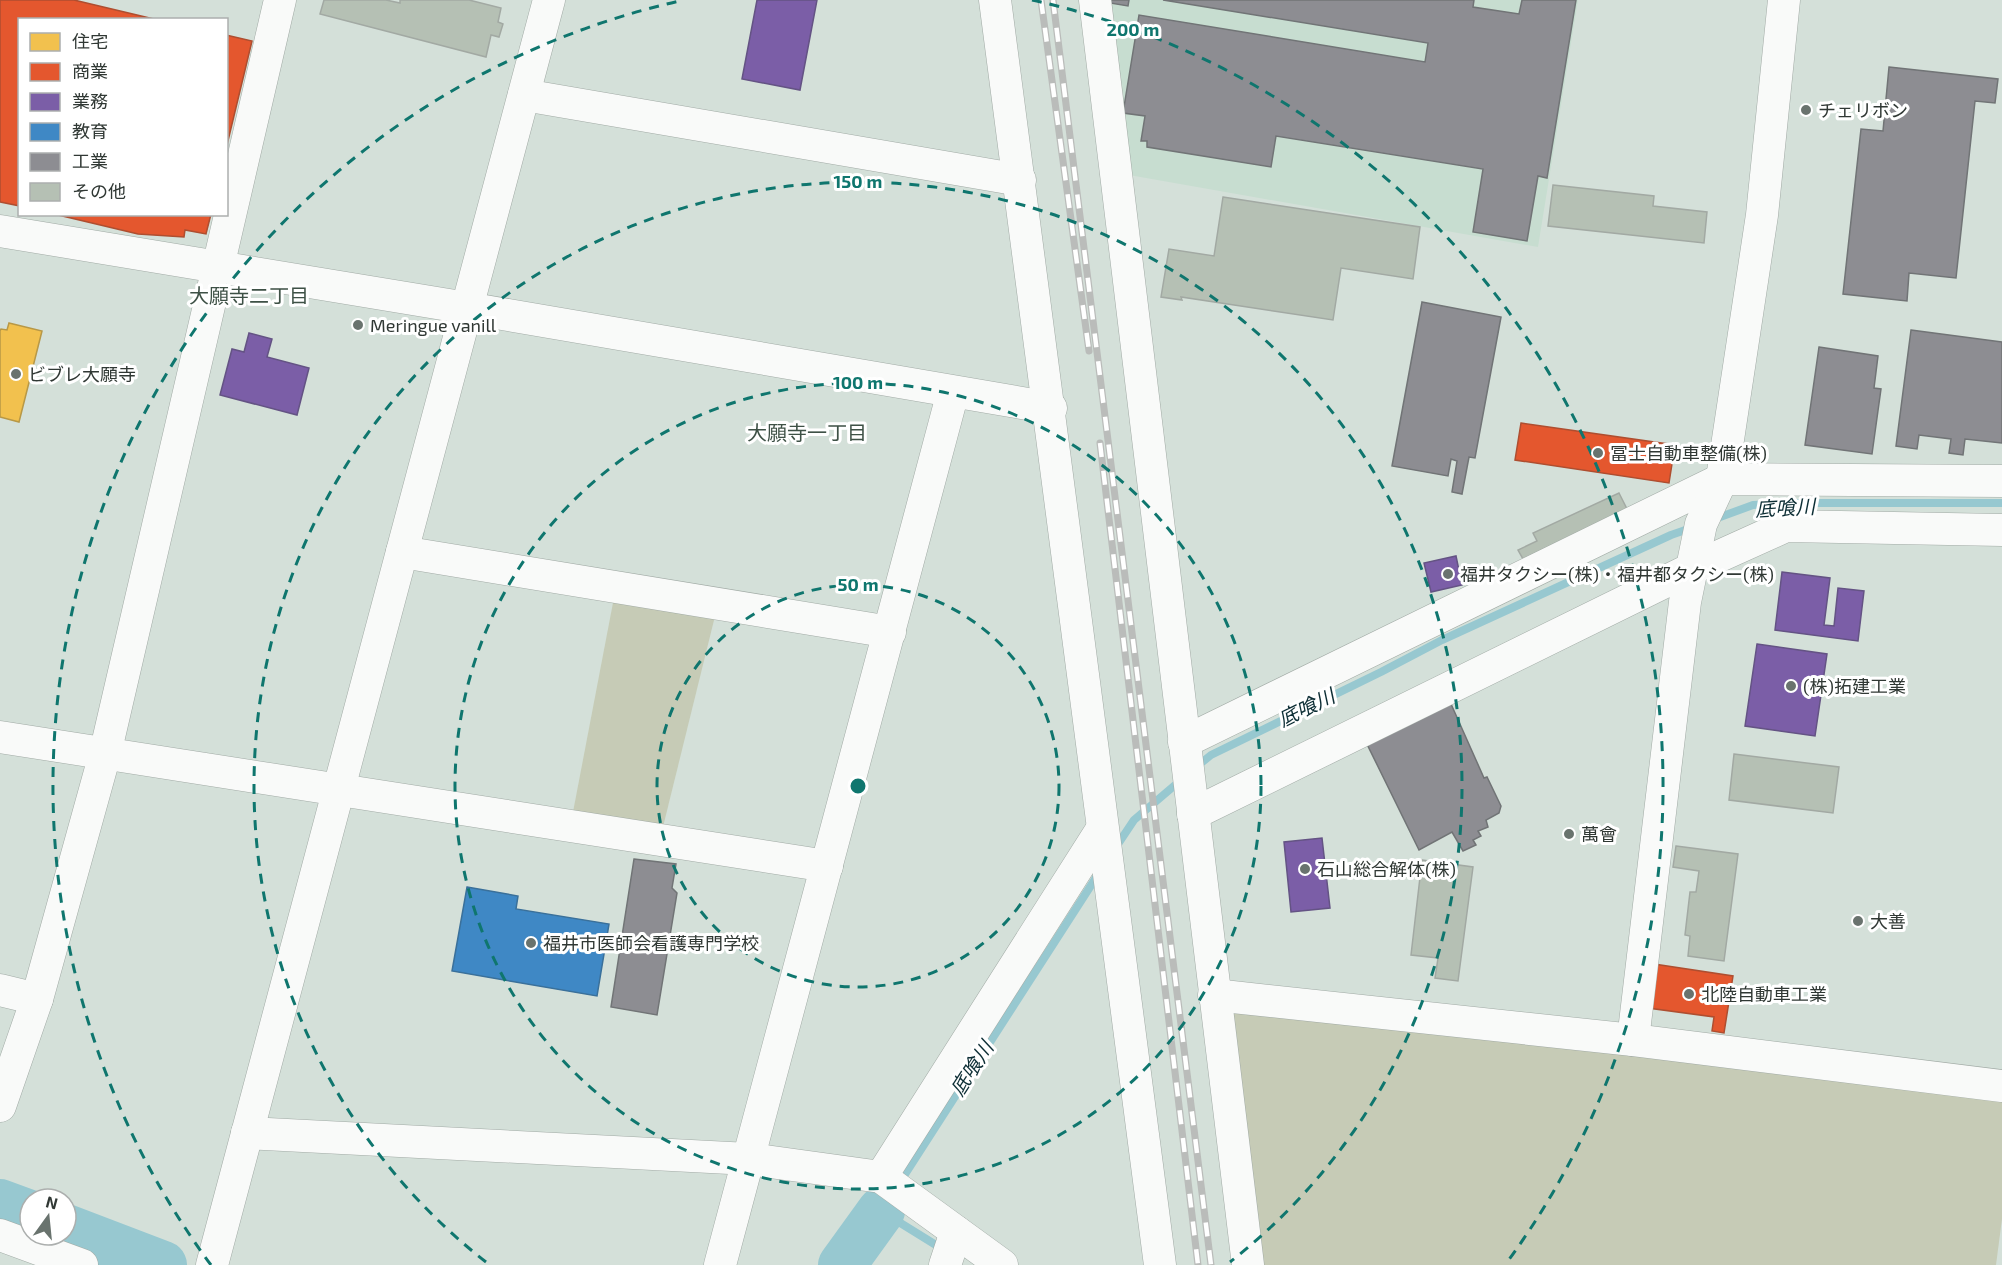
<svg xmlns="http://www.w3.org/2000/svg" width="2002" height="1265" font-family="'Exo 2','Noto Sans JP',sans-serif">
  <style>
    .built { fill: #c7ddd0 }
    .green { fill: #c6cbb6 }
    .homes { fill: #f2c14e; stroke: #b89846; stroke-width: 1.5 }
    .shops { fill: #e4572e; stroke: #ae4e30; stroke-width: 1.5 }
    .offices { fill: #7b5ea7; stroke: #645384; stroke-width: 1.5 }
    .schools { fill: #3f88c5; stroke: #3a709a; stroke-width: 1.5 }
    .industry { fill: #8d8d92; stroke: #717476; stroke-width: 1.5 }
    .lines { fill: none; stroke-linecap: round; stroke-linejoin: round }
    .stream { stroke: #97c8d0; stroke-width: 8 }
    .river { stroke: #97c8d0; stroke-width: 48 }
    .building { fill: #b5c0b4; stroke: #a2a9a3; stroke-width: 1.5 }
    .minor-casing { stroke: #a1aaa5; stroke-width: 33 }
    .minor { stroke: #f9faf9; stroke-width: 32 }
    .rail-casing { stroke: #babcba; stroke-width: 7 }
    .rail { stroke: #fff; stroke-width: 4.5; stroke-dasharray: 14; stroke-linecap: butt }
    .ring { fill: none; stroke: #0f766e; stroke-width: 3; stroke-dasharray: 10 8 }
    .poi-dot { fill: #69736e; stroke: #fff; stroke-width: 2 }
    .labels { text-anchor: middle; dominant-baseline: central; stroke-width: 6; stroke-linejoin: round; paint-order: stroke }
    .poi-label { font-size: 18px; fill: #303834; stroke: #fff; text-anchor: start }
    .neighbourhood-label { font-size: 20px; fill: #3e5146; stroke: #fff }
    .water-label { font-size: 20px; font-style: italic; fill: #0d2e35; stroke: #fff }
    .centre { fill: #0f766e; stroke: #fff; stroke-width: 3 }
    .ring-label { font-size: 18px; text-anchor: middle; font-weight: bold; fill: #0f766e; stroke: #fff; stroke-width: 6; stroke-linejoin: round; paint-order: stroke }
  </style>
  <rect width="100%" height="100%" fill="#d4e0d9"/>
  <path class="built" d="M1110,0h468l-40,247 -409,-72z"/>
  <g class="green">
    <path d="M616,587l102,17 -56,227 -89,-19z"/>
    <path d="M1216,1009l406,41 380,51v118l-6,46h-748z"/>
  </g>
  <path class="homes" d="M9,323l33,8 -23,91 -19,-5v-86l1,-2 6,1z"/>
  <g class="shops">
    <path d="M0,0h74l84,20h-138v186l-20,-4z"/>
    <path d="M226,35l26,6 -26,108z"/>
    <path d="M54,214h157l-5,20 -21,-4 -1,7 -46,-3z"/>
    <path d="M1521,423l154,22 -6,38 -154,-23z"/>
    <path d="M1654,964l79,12 -9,57 -12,-2 2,-14 -66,-9z"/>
  </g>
  <g class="offices">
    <path d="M757,0h60l-17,90 -58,-11z"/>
    <path d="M249,333l23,6 -5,18 42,11 -12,47 -77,-20 12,-46 12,3z"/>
    <path d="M1456,556l6,29 -31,7 -7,-29z"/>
    <path d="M1782,572l48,6 -6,47 10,1 4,-38 26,3 -6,50 -83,-11z"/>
    <path d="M1757,644l70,10 -12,82 -70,-10z"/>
    <path d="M1322,838l8,70 -39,4 -7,-70z"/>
  </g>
  <path class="schools" d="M467,887l51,9 -2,13 93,15 -12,72 -145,-25z"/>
  <g class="industry">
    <path d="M1111,0h18l-1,6 -18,-3z"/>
    <path d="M1163,0h311l-1,7 46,7 3,-14h54l-29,178 -9,-2 -11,65 -54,-9 10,-63 -207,-33 -5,31 -124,-20v-6h-6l4,-25 -22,-3 16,-98 286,47 3,-19z"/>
    <path d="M1889,67l109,12 -3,24 -20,-2 -19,177 -47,-5 -2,28 -64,-7 18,-165 22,2z"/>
    <path d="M1422,302l79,15 -26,141 -6,-1 -7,37 -10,-2 5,-31 -6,-2 -3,17 -56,-10z"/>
    <path d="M1911,330l91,12v101l-37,-4 -2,16 -14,-2 2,-14 -32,-4 -2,14 -21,-3z"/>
    <path d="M1819,347l59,9 -4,32 7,1 -9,65 -67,-9z"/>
    <path d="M1447,695l37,83 3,-1 14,29 -2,7 -13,7 2,7 -10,4 3,5 -8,4 3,5 -13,6 -11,-19 -33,18 -57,-116z"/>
    <path d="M634,859l42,5 -4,24 5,5 -20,122 -46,-8z"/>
  </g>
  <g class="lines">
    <g class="stream">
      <path d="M1712,520l41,-15 38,-2h211"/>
      <path d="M1196,767l15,-12 170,-83 61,-32 229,-105 23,-8"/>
      <path d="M1116,847l18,-27 47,-40"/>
      <path d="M900,1182l199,-309"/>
      <path d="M893,1193l-12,18 63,39"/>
    </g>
    <g class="river">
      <path d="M0,1203l30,11"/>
      <path d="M66,1228l97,37"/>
      <path d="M842,1265l39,-54"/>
    </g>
  </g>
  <g class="building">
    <path d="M324,0h62l14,3v-3h69l32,8 -3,14 5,2 -4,13 -8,-2 -5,22 -166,-43z"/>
    <path d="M1553,185l101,11 -1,10 54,6 -3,31 -156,-17z"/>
    <path d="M1223,197l197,30 -7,52 -72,-11 -8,52 -152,-23 1,3 -21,-3 8,-48 45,7z"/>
    <path d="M1619,493l8,16 -104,50 -5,-9 19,-9 -4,-8z"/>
    <path d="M1734,754l105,13 -6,46 -104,-13z"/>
    <path d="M1676,846l62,8 -14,107 -36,-5 2,-20 -5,-1 5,-43h6l3,-21 -26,-4z"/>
    <path d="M1422,860l51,7 -15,114 -23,-3 3,-20 -27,-3z"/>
  </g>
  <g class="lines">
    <g class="minor-casing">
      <g id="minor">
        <path d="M995,0c58,421 109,843 165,1265"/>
        <path d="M1095,0l153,1265"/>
        <path d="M524,95l496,85"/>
        <path d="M0,231l467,77 584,100"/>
        <path d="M402,552l488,80"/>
        <path d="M0,737l827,129"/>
        <path d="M1184,742l538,-263 280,2"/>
        <path d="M1193,814l500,-246 93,-42 216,4"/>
        <path d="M0,990l37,9"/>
        <path d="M1214,995l419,45 369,46"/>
        <path d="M1633,1040l52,-438 16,-78 21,-45 40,-264 22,-215"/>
        <path d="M0,1106l37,-107 68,-245 175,-754"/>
        <path d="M247,1133l502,26 132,18 121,88"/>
        <path d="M881,1177l221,-348"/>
        <path d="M0,1235l82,30"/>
        <path d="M212,1265l337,-1265"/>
        <path d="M720,1265l233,-873"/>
        <path d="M945,1265l11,-33"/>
      </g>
    </g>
    <use href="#minor" class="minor"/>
    <g class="rail-casing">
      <g id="rail">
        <path d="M1041,0l48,351"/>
        <path d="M1053,0l158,1265"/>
        <path d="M1100,443l98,822"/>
      </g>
    </g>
    <use href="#rail" class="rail"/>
  </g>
  <g class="ring">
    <circle cx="858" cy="786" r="201"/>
    <circle cx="858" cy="786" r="403"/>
    <path d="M486 1262A604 604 0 1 1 1230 1262"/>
    <path d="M211 1265A805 805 0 0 1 684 0M1032 0A805 805 0 0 1 1505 1265"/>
  </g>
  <g class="poi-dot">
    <circle cx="1806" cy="110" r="6"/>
    <circle cx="358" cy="325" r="6"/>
    <circle cx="16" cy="374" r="6"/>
    <circle cx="1598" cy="453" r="6"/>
    <circle cx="1448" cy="574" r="6"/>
    <circle cx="1791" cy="686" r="6"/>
    <circle cx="1569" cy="834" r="6"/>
    <circle cx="1305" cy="869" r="6"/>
    <circle cx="1858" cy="921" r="6"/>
    <circle cx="531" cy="943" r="6"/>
    <circle cx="1689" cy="994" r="6"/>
  </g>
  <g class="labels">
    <g class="poi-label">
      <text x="1818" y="110">チェリボン</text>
      <text x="370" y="325">Meringue vanill</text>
      <text x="28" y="374">ビブレ大願寺</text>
      <text x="1610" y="453">冨士自動車整備(株)</text>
      <text x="1460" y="574">福井タクシー(株)・福井都タクシー(株)</text>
      <text x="1803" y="686">(株)拓建工業</text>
      <text x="1581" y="834">萬會</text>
      <text x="1317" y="869">石山総合解体(株)</text>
      <text x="1870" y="921">大善</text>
      <text x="543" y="943">福井市医師会看護専門学校</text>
      <text x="1701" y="994">北陸自動車工業</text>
    </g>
    <g class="neighbourhood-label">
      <text x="249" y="295">大願寺二丁目</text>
      <text x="807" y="432">大願寺一丁目</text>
    </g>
    <g class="water-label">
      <text transform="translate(1785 507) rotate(-3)">底喰川</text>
      <text transform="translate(1306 707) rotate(-26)">底喰川</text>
      <text transform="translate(971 1068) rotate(-57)">底喰川</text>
    </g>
  </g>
  <circle cx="858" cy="786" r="9" class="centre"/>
  <g class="ring-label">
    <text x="1133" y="36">200 m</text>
    <text x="858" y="188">150 m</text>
    <text x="858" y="389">100 m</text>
    <text x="858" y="591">50 m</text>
  </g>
  <rect x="18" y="18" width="210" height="198" fill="#ffffff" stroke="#acafae" stroke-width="1.5"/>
  <rect x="30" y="33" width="30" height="18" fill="#f2c14e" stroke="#acafae" stroke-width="1.5"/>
  <text x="72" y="48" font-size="18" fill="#303834">住宅</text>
  <rect x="30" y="63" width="30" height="18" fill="#e4572e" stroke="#acafae" stroke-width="1.5"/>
  <text x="72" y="78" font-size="18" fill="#303834">商業</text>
  <rect x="30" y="93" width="30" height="18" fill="#7b5ea7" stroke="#acafae" stroke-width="1.5"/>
  <text x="72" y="108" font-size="18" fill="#303834">業務</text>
  <rect x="30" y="123" width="30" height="18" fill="#3f88c5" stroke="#acafae" stroke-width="1.5"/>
  <text x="72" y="138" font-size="18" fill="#303834">教育</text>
  <rect x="30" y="153" width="30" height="18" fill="#8d8d92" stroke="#acafae" stroke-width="1.5"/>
  <text x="72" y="168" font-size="18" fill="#303834">工業</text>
  <rect x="30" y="183" width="30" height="18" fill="#b5c0b4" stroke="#acafae" stroke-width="1.5"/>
  <text x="72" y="198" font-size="18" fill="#303834">その他</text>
  <g transform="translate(48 1217) rotate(15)"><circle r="28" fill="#ffffff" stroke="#acafae" stroke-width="1.5"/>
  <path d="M0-4.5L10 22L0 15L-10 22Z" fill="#69736e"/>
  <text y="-9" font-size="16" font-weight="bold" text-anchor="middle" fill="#303834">N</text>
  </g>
</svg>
